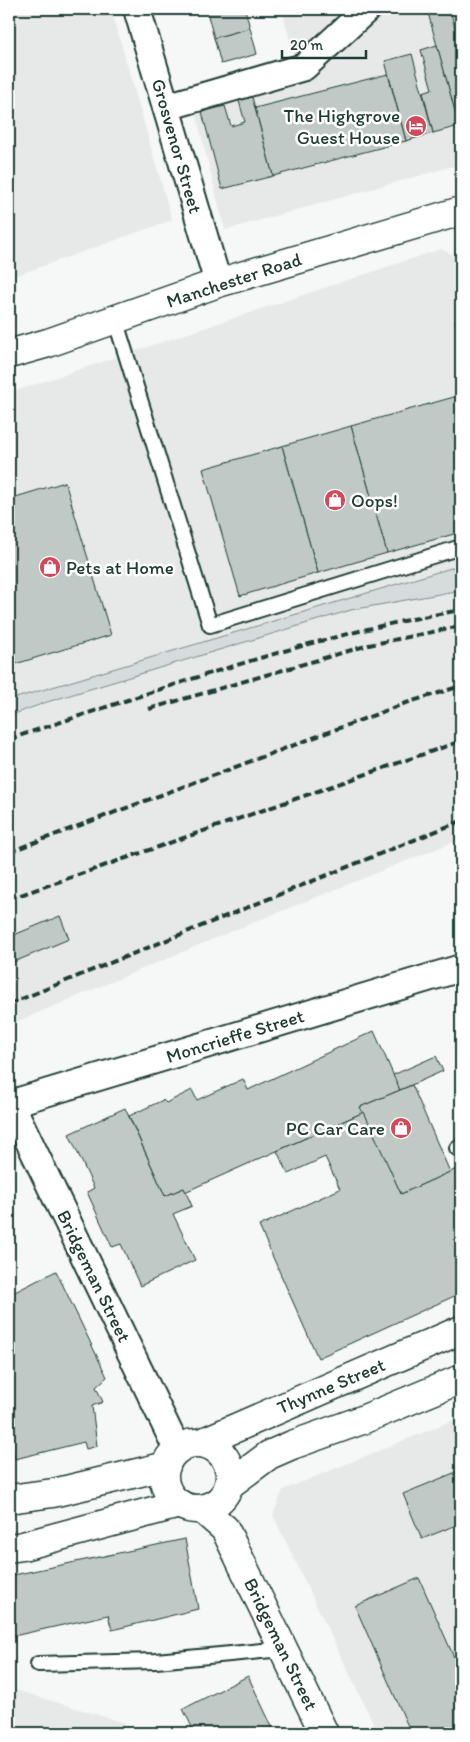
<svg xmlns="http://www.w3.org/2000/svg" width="470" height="1742" font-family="Itim,sans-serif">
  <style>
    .built { fill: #e6e9e8 }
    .green { fill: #d6dcdb; stroke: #7a8c88 }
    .building { fill: #c0c9c6; stroke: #1f3d34 }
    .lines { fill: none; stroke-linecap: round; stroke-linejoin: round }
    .service-casing { stroke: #1f3d34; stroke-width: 18 }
    .minor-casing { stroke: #1f3d34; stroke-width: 30 }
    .tertiary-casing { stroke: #1f3d34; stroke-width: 31 }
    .secondary-casing { stroke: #1f3d34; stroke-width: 31 }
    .service { stroke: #fff; stroke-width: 14 }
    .minor { stroke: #fff; stroke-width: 26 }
    .tertiary { stroke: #fff; stroke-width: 28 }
    .secondary { stroke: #fff; stroke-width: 28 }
    .rail { stroke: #1f3d34; stroke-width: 4; stroke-dasharray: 8 4; stroke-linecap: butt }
    .labels { text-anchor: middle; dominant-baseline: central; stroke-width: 5; stroke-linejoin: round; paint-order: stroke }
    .poi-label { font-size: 19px; fill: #1f3d34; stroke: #fff; text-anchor: end }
    .street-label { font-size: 19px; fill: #1f3d34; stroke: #fff }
  </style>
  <rect width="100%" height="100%" fill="#f6f7f7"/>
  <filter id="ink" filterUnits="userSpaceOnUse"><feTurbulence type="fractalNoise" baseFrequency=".02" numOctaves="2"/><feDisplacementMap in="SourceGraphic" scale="10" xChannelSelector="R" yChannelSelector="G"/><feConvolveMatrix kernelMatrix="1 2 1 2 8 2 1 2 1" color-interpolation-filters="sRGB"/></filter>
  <g filter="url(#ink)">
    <g class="built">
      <path d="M9,9h102l61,211 -163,58z"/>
      <path d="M282,9h179v155l-236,66 -29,-116 1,-29 98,-25z"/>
      <path d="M441,249l20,10v306l-452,135v-307z"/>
      <path d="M461,590v249l-224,90 -228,96v-309l38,-14 304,-92z"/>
      <path d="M461,1417v316h-83l-105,-218 10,-25z"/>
      <path d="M9,1688l116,35 -2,10h-114z"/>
    </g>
    <path class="green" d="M461,565v25l-110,20 -304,92 -38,14v-16z"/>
    <g class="building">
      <path d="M218,9h27l5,19 -36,10 -7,-26z"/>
      <path d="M427,9h23l11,43v74h-2z"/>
      <path d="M250,28l7,26 -36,10 -7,-26z"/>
      <path d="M437,45l22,81 -26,7 -10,-41 9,-3 -11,-39z"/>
      <path d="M412,54l21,79 -27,8 -21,-80z"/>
      <path d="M388,74l18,67 -133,35 -18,-68z"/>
      <path d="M252,97l21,79 -51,13 -20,-77 23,-6 6,20 14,-4 -6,-21z"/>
      <path d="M461,319v23l-6,-21z"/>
      <path d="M461,395v137l-74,21 -36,-127z"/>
      <path d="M351,426l36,127 -69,20 -36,-127z"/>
      <path d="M282,446l36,127 -78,23 -37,-127z"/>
      <path d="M65,482l46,153 -99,30 -3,-10v-156z"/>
      <path d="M60,916l9,23 -60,25v-27z"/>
      <path d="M374,1031l26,59 -40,17 4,5 -179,80 -1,-4 -19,8 -36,-80 34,-16 3,3 26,-13 5,10 46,-21 5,11z"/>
      <path d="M436,1056l7,15 -43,19 -7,-15z"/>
      <path d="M412,1085l38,87 -49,22 -41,-87z"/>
      <path d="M125,1108l40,88 19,-8 8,18 -19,8 22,46 -55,26 -19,-42 -9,3 -25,-55 7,-4 -25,-54z"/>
      <path d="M364,1112l37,82 60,-27v126l-143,65 -59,-132 81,-37 -15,-32 -37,17 -11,-23z"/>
      <path d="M9,1179l4,8 -4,11z"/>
      <path d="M56,1271l51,106 -11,10 7,15 -11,4 5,40 -11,3 -2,-7 -69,17 -6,-28v-136z"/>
      <path d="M461,1470v53l-39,16 -19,-45z"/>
      <path d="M185,1539l13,70 -86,21 -4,-15 -99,22v-61z"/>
      <path d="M419,1578l42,95v60h-50l-56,-127z"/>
      <path d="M248,1676l27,57h-80l-12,-24z"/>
    </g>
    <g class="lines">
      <g class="service-casing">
        <g id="service">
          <path d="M115,319l95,306 251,-78"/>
          <path d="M457,1148l4,-2"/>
          <path d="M38,1664l118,-3 127,-12"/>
        </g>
      </g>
      <g class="minor-casing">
        <g id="minor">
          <path d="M137,9l81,274"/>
          <path d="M166,107l138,-40 63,-58"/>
          <path d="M9,1104l452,-136"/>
          <path d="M11,1104l166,345"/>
        </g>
      </g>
      <g class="tertiary-casing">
        <g id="tertiary">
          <path d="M201,1443l260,-113"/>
          <circle cx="197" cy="1476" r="33"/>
          <path d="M230,1484l39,-29 23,-10 70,-25 99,-41"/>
          <path d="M9,1499l44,-6 113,-27"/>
          <path d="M202,1509l23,20 99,204"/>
          <path d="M9,1548l14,-2 156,-42"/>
        </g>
      </g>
      <g class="secondary-casing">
        <path id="secondary" d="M9,354l39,-11 170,-60 243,-72"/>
      </g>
      <use href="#service" class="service"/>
      <use href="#minor" class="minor"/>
      <use href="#tertiary" class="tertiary"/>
      <use href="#secondary" class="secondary"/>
      <g class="rail">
        <path d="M149,709l220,-64 92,-19"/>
        <path d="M9,739c149,-48 297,-103 452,-129"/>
        <path d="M9,852l397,-149 55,-17"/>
        <path d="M9,899l452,-158"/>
        <path d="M9,1004l452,-183"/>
      </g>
    </g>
  </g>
  <defs>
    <g id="hotel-disc" transform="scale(1.125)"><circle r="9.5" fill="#d1495b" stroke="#fff"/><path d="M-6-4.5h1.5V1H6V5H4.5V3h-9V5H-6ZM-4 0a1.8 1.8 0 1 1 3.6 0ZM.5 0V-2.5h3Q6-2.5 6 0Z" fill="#fff"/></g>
    <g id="shop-disc" transform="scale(1.125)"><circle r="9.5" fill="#d1495b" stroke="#fff"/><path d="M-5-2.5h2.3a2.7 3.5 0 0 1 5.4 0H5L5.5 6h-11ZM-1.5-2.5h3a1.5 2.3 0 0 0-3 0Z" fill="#fff"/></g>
  </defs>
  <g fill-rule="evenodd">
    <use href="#hotel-disc" x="416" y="126"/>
    <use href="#shop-disc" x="335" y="500"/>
    <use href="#shop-disc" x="50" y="567"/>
    <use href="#shop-disc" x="401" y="1128"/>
  </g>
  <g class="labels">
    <g class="poi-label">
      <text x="400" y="115">The Highgrove<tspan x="400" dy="22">Guest House</tspan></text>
      <text x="351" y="500" text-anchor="start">Oops!</text>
      <text x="66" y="567" text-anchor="start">Pets at Home</text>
      <text x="385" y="1128">PC Car Care</text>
    </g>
    <g class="street-label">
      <text transform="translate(177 146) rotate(74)">Grosvenor Street</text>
      <text transform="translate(234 280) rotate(-18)">Manchester Road</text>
      <text transform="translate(235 1036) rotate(-17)">Moncrieffe Street</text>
      <text transform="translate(94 1276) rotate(64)">Bridgeman Street</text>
      <text transform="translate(331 1386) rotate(-23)">Thynne Street</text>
      <text transform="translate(281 1644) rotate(64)">Bridgeman Street</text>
    </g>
  </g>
  <rect width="470" height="1742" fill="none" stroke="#fff" stroke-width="30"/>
  <rect x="15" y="15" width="440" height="1712" fill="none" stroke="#1f3d34" stroke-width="2" filter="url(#ink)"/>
  <path d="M282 50v8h84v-8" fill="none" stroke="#1f3d34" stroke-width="2.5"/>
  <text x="290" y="50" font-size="15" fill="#1f3d34" stroke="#ffffff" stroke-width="4" paint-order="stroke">20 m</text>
</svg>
